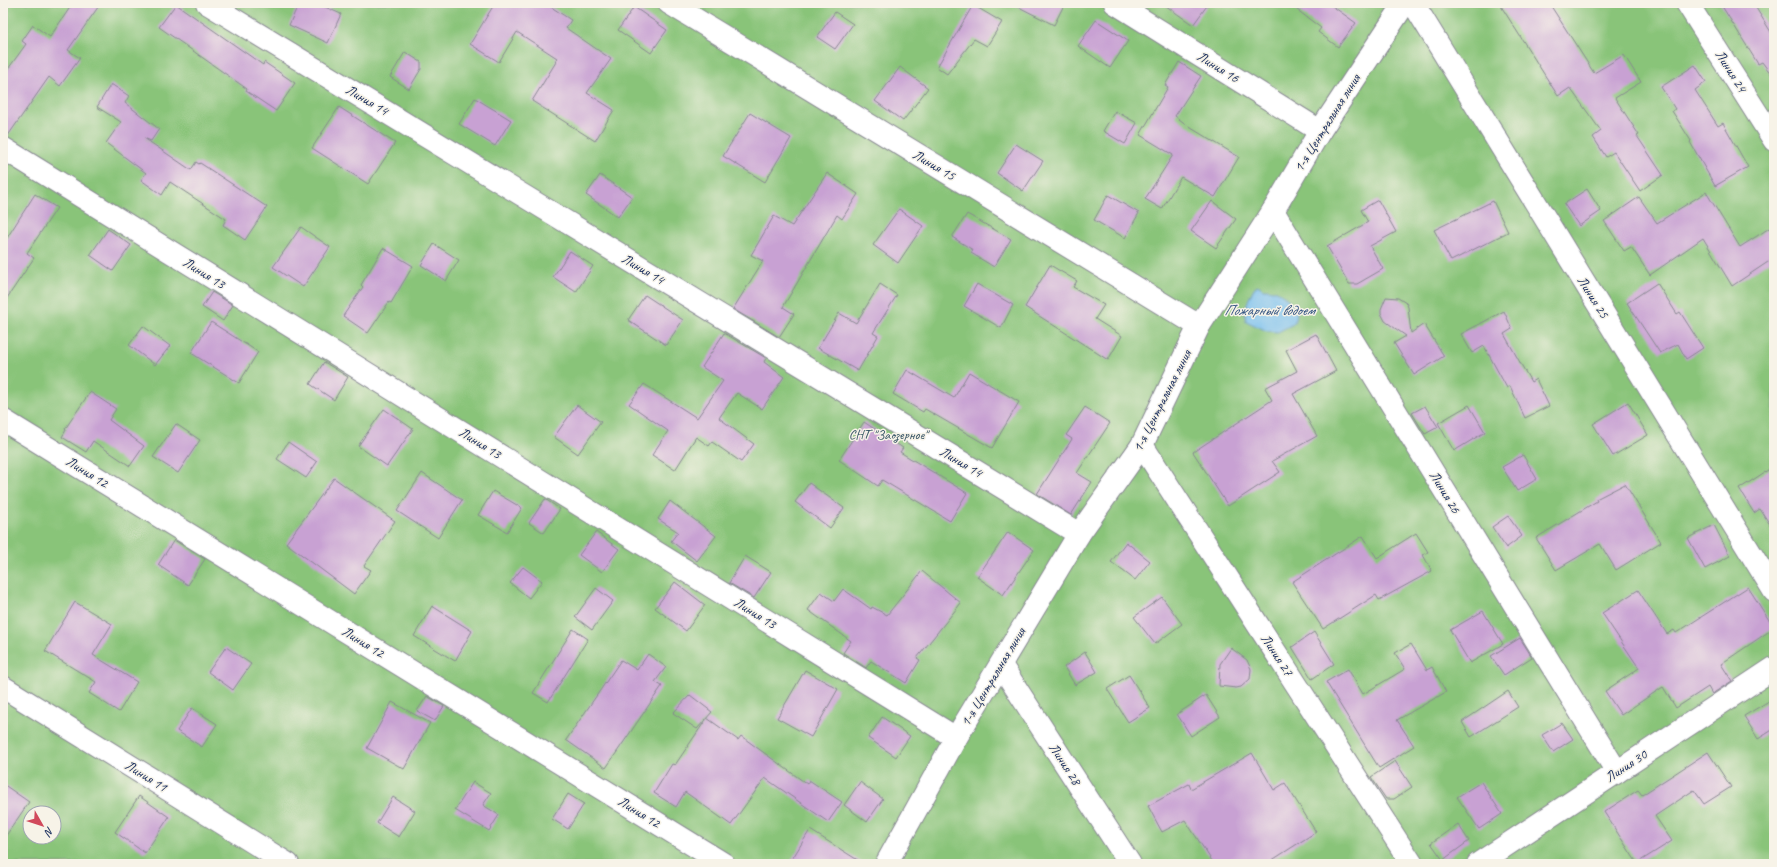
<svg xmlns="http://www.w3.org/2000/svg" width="1777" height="867" font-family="Caveat,sans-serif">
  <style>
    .green { fill: #89c479; stroke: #527a6c; fill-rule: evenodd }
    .water { fill: #77bfef; stroke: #4977a6 }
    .building { fill: #c8a1d3 }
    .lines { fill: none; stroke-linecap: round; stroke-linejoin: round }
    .street-casing { stroke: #878791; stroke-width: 24 }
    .street { stroke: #fff; stroke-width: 22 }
    .labels { text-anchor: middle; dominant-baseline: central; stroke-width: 3; stroke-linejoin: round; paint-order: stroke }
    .street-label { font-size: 14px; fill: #1b2f5e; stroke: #f7f3e8 }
    .park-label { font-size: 14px; fill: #365465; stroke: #f7f3e8 }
    .water-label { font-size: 15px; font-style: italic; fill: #325382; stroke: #f7f3e8 }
  </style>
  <rect width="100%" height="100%" fill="#f7f3e8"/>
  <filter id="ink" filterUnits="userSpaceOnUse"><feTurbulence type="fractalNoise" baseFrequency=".025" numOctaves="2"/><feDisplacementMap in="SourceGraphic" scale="8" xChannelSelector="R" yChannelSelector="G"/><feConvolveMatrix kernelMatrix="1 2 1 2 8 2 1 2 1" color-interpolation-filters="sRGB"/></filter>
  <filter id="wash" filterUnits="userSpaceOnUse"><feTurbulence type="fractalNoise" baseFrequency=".012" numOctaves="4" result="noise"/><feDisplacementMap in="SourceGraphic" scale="16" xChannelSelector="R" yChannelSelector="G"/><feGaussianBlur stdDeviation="0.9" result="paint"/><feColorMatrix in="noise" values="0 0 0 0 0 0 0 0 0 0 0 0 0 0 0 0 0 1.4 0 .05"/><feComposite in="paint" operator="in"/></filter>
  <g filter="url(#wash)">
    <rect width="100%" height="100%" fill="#f3dfc4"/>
    <path class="green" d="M3,3h1771v861h-1771zM30,813h24v24h-24z"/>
    <path class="water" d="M1258,285l5,4c19,0 25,9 34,24l-1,6 -3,5 -15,8 -11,-1 -21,-10c-3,-12 3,-23 8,-33z"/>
    <g id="blocks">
      <g class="building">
        <path d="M73,3h28l-33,47 12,8 -20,28 -11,-9 -42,60 -4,-1v-60l23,-32 -4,-3 11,-16 17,12z"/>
        <path d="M299,3h17l25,11 -13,29 -39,-18z"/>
        <path d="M495,3h50l26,17 -5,8 45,31 -24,34 27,17 -19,31 -63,-40 24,-39 -1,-1 2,-3 -40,-26 -18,30 -29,-18z"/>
        <path d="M1011,3h54l-11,22z"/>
        <path d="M1162,3h47l-16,22z"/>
        <path d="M1288,3h40l28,20 -18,24 -20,-15 3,-4z"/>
        <path d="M1499,3h50l45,70 30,-18 17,27 -26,16 24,37 -2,1 26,39 -23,16 -26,-39 -8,5 -13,-20 8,-6 -31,-43 -12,8z"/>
        <path d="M1720,3h33l21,34v41l-12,-16 -4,2z"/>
        <path d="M176,4l87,61 1,-3 31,21 -19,28 -30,-20 1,-2 -88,-62z"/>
        <path d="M973,5l29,17 -15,24 -13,-7 -27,35 -10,-7z"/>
        <path d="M634,7l33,23 -16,23 -33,-23z"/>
        <path d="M835,12l18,12 -18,25 -18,-12z"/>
        <path d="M1096,20l32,21 -18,27 -32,-22z"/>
        <path d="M405,52l16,10v7l-12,20 -19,-12z"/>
        <path d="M1179,62l22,14 -26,40 16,12 48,29 -24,40 -34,-20 -19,32 -17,-10 28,-44 -33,-20 28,-48 -3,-2z"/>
        <path d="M1695,65l11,17 -11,8 23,36 5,-3 25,44 -33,19 -25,-44 1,-1 -19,-30 3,-2 -14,-22z"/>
        <path d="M900,67l28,21 -25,33 -28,-20z"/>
        <path d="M111,84l18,12 -4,7 34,26 -8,12 -7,-3 47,32 5,-8 3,2 1,-1 67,44 -22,33 -22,-15 3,-6 -56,-37 -8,13 -21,-15 5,-7 -40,-30 15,-21 -24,-15z"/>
        <path d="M475,98l36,22 -16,26 -36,-22z"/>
        <path d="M339,107l56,36 -27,41 -56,-36z"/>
        <path d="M1115,111l22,12 -12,21 -22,-13z"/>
        <path d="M750,113l41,25 -26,44 -42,-26z"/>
        <path d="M1016,144l27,17 -20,30 -26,-18z"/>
        <path d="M827,173l31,21 -16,25 -5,-4 -54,92 11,7 -15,23 -46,-28 30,-48 -12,-6 23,-39 18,10z"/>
        <path d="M600,175l32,22 -14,20 -32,-22z"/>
        <path d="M1587,189l14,22 -22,15 -15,-22z"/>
        <path d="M1706,192l34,55 34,-22v33l-42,28 -29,-48 -53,37 -19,-28 -7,4 -20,-30 35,-24 18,26z"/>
        <path d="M35,194l22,14 -30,45 7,5 -31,46v-60z"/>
        <path d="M1108,195l31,18 -14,25 -31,-18z"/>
        <path d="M1378,200l18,32 -26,14 13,23 -26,15h-8l-22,-38 41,-24 -7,-12z"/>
        <path d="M1212,201l24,18 -20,29 -25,-17z"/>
        <path d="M1493,201l15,31 -57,29 -17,-31z"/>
        <path d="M899,209l24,17 -25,37 -25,-18z"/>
        <path d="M967,214l44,25 -17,28 -23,-14 2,-3 -21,-13z"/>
        <path d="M301,227l29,20 -27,40 -30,-20z"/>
        <path d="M108,229l23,16 -18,26 -23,-16z"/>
        <path d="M434,244l25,16 -13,21 -25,-16z"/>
        <path d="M383,248l30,18 -22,37 -2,-1 -21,31 -25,-17 20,-29 -2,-2z"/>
        <path d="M570,251l23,15 -17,26 -23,-15z"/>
        <path d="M1050,265l27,16 -4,6 31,18 -9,14 27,17 -14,24 -83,-53z"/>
        <path d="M1657,283l20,31 3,-2 23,36 -17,11 -8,-15 -18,9 -33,-50z"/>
        <path d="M880,284l17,11 -24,38 5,3 -20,35 -40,-23 21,-35 17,10z"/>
        <path d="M977,284l36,21 -12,23 -37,-22z"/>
        <path d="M212,292l21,13 -10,16 -21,-14z"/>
        <path d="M645,295l38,25 -17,25 -38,-25z"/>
        <path d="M1386,297l12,1 8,5 2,4 3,26 13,-9 20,32 -30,19 -20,-32 12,-7 -21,-15 -4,-8v-4z"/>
        <path d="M1504,311l8,18 -8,5 27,48 5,-3 13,27 -24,12 -15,-32 -3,2 -23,-42 -12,7 -11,-19z"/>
        <path d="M211,322l47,30 -19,31 -48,-30z"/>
        <path d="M143,326l27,20 -15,19 -26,-20z"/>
        <path d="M724,333l42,25 -2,4 20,15 -22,32 -25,-16 -18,25 35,26 -13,18 -29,-20 -3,4 -13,-9 -21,33 -23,-15 16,-24 -39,-27 15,-20 53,34 26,-37 -21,-14z"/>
        <path d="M1316,334l20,37 -43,23 24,42 -45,25 8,11 -52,34 -35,-54 79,-52 -7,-12 32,-17 -11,-21z"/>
        <path d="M324,362l24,15 -14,23 -24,-16z"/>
        <path d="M907,370l47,28 15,-26 50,30 -27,46 -67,-39 -2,3 -30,-18z"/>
        <path d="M90,392l26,17 -7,11 35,26 -14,20 -37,-25 -7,11 -24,-15 4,-7 -1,-1z"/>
        <path d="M1628,402l20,33 -35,21 -20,-32z"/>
        <path d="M577,405l24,17 -23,32 -24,-17z"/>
        <path d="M1469,405l16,27 -31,19 -16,-28z"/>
        <path d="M1425,406l13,21 -13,7 -13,-21z"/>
        <path d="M1085,407l25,16 -33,50 15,9 -21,33 -34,-21 35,-55 -6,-4z"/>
        <path d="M384,409l29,20 -26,37 -29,-20z"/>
        <path d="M864,422l39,26 -3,4 67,41 -17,28 -68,-41 -4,6 -39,-26z"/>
        <path d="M176,424l24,16 -22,33 -25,-16z"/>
        <path d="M288,442l29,20 -11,16 -29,-19z"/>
        <path d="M1523,455l14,24 -20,12 -15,-24z"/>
        <path d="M1774,466v65l-14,-22 -6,4 -15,-24z"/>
        <path d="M422,473l40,27 -24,38 -41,-27z"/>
        <path d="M334,478l61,43 -31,45 7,4 -17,24 -68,-51z"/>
        <path d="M809,483l35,25 -14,20 -35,-26z"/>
        <path d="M1625,484l36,58 -45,28 -16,-26 -44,26 -20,-32 61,-37 -1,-2z"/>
        <path d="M493,491l29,17 -15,24 -29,-17z"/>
        <path d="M545,499l15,10 -16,24 -15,-10z"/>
        <path d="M670,501l46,35 -19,25 -26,-20 7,-9 -20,-13z"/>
        <path d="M1508,516l14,20 -16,12 -14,-21z"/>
        <path d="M1714,525l16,31 -25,13 -17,-31z"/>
        <path d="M596,532l23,17 -17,23 -23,-17z"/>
        <path d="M1008,532l26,18 -31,45 -26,-18z"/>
        <path d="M1416,533l12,19 -5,3 9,16 -53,29 -3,-5 -53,34 -31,-47 71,-46 14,22z"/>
        <path d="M174,540l31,19 -17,26 -30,-20z"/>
        <path d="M1126,542l24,19 -15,19 -24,-18z"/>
        <path d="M745,556l26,16 -17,26 -25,-15z"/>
        <path d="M523,567l19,14 -13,17 -19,-15z"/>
        <path d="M922,571l39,32 -44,55 3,2 -14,23 -35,-22 -5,7 -23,-15 8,-12 -43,-31 13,-18 13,9 9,-12 28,20 1,-2 15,8z"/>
        <path d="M675,582l30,23 -19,26 -31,-23z"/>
        <path d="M1748,587l26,41 -53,36 11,17 -20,13 -4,-7 -32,21 -13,-21 -42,28 -16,-24 34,-23 -37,-55 36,-23 29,44 7,-4 2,3z"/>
        <path d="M596,588l17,13 -21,29 -17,-13z"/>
        <path d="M1162,597l20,27 -27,20 -21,-27z"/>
        <path d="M75,602l37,22 -19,31 44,27 -18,30 -30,-19 7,-11 -51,-31z"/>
        <path d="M432,606l40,25 -17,30 -41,-25z"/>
        <path d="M1483,611l20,33 -33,19 -20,-33z"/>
        <path d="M573,629l15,10 -40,63 -15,-9z"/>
        <path d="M1314,632l20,32 -22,15 -20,-32z"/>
        <path d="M1520,638l12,19 -28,18 -13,-19z"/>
        <path d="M1411,644l16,26 5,-3 14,25 -49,28 17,26 -35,22 -53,-86 22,-13 15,25 42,-25 -10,-16z"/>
        <path d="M226,647l25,17 -18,26 -25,-18z"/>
        <path d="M1231,648l16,12 4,9 -1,10 -9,8 -5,1 -17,-2 1,-22z"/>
        <path d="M1085,652l12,20 -22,13 -11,-18z"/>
        <path d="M648,654l18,13 -11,15 7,4 -56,82 -40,-28 55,-80 16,10z"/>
        <path d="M805,670l33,19 -27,48 -34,-19z"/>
        <path d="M1129,675l21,33 -22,14 -21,-33z"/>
        <path d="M1508,691l10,16 -47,30 -9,-15z"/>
        <path d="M690,695l22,17 -15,17 -24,-16z"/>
        <path d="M1206,695l14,22 -29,19 -14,-22z"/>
        <path d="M427,696l17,10 -9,15 -18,-10z"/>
        <path d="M1774,698v31l-16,10 -14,-23z"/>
        <path d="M392,702l38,21 -26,46 -37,-21z"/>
        <path d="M192,708l25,16 -15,23 -25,-16z"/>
        <path d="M882,717l28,19 -14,21 -28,-19z"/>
        <path d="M707,718l31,22 3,-4 66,48 2,-4 33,22 -14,20 -63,-44 -34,47 -46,-33 -9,15 -22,-14 18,-29 3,1z"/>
        <path d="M1562,723l11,16 -20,13 -11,-17z"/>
        <path d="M1708,752l23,35 -27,17 -10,-14 -39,26 17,25 -35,22 -33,-51 34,-22 4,5z"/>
        <path d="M1252,753l22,37 11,-7 31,49 -50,32h-52l-29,-44 -23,12 -14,-26 41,-22 2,5z"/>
        <path d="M1395,761l17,26 -18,12h-8l-15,-22z"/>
        <path d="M473,782l18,11 -8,12 16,10 -10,16 -34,-21z"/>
        <path d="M860,782l23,17 -16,23 -23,-17z"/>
        <path d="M1481,782l21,32 -23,15 -22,-32z"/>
        <path d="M3,784l26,18 -26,38z"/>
        <path d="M568,794l16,10 -16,25 -16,-10z"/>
        <path d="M139,796l30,21 -24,36 -30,-21z"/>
        <path d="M393,797l22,14 -16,26 -22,-14z"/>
        <path d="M1458,824l11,17 -26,19 -12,-17z"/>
        <path d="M810,830l54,34h-75z"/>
      </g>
    </g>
  </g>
  <g filter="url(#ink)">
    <use href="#blocks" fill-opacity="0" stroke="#878791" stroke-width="1"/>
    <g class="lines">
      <g class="street-casing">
        <g id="street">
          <path d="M207,3l872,531"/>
          <path d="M669,3l530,323"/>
          <path d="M1115,3l205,128"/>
          <path d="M1413,3l361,588"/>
          <path d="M1687,3l87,137"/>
          <path d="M3,148l953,590"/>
          <path d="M1273,211l344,561"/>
          <path d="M3,420l721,444"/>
          <path d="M1142,445l270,419"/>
          <path d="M1001,665l129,199"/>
          <path d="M3,687l285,177"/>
          <path d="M886,864l70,-126 123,-204 63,-89 57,-119 74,-115 47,-80 85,-128"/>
          <path d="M1478,864l296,-196"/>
        </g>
      </g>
      <use href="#street" class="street"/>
    </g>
  </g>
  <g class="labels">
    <g class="street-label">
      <text transform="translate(1218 67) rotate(32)">Линия 16</text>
      <text transform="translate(1731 71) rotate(58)">Линия 24</text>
      <text transform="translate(367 100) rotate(31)">Линия 14</text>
      <text transform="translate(1327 123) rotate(-58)">1-я Центральная линия</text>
      <text transform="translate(934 165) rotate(31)">Линия 15</text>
      <text transform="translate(643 269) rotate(31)">Линия 14</text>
      <text transform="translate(204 273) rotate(32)">Линия 13</text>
      <text transform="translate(1593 297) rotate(58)">Линия 25</text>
      <text transform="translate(1162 401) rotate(-63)">1-я Центральная линия</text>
      <text transform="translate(480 443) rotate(32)">Линия 13</text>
      <text transform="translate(961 462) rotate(31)">Линия 14</text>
      <text transform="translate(87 472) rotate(32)">Линия 12</text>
      <text transform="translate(1445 492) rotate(59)">Линия 26</text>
      <text transform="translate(755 613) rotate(32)">Линия 13</text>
      <text transform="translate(363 642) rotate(32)">Линия 12</text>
      <text transform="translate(1277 655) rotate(57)">Линия 27</text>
      <text transform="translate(993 677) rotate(-59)">1-я Центральная линия</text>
      <text transform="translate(1065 764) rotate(57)">Линия 28</text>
      <text transform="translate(1626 766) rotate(-33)">Линия 30</text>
      <text transform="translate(146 776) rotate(32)">Линия 11</text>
      <text transform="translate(639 812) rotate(32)">Линия 12</text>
    </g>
    <g class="park-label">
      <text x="888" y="434">СНТ "Заозерное"</text>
    </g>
    <g class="water-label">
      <text x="1269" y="310">Пожарный водоем</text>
    </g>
  </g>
  <rect width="1777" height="867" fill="none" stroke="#f7f3e8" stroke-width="16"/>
  <g transform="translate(42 825) rotate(129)"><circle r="19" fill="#f7f3e8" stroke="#9fa5b1"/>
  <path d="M0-3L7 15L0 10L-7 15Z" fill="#d1495b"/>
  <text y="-6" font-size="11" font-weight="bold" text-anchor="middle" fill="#1b2f5e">N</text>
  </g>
</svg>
